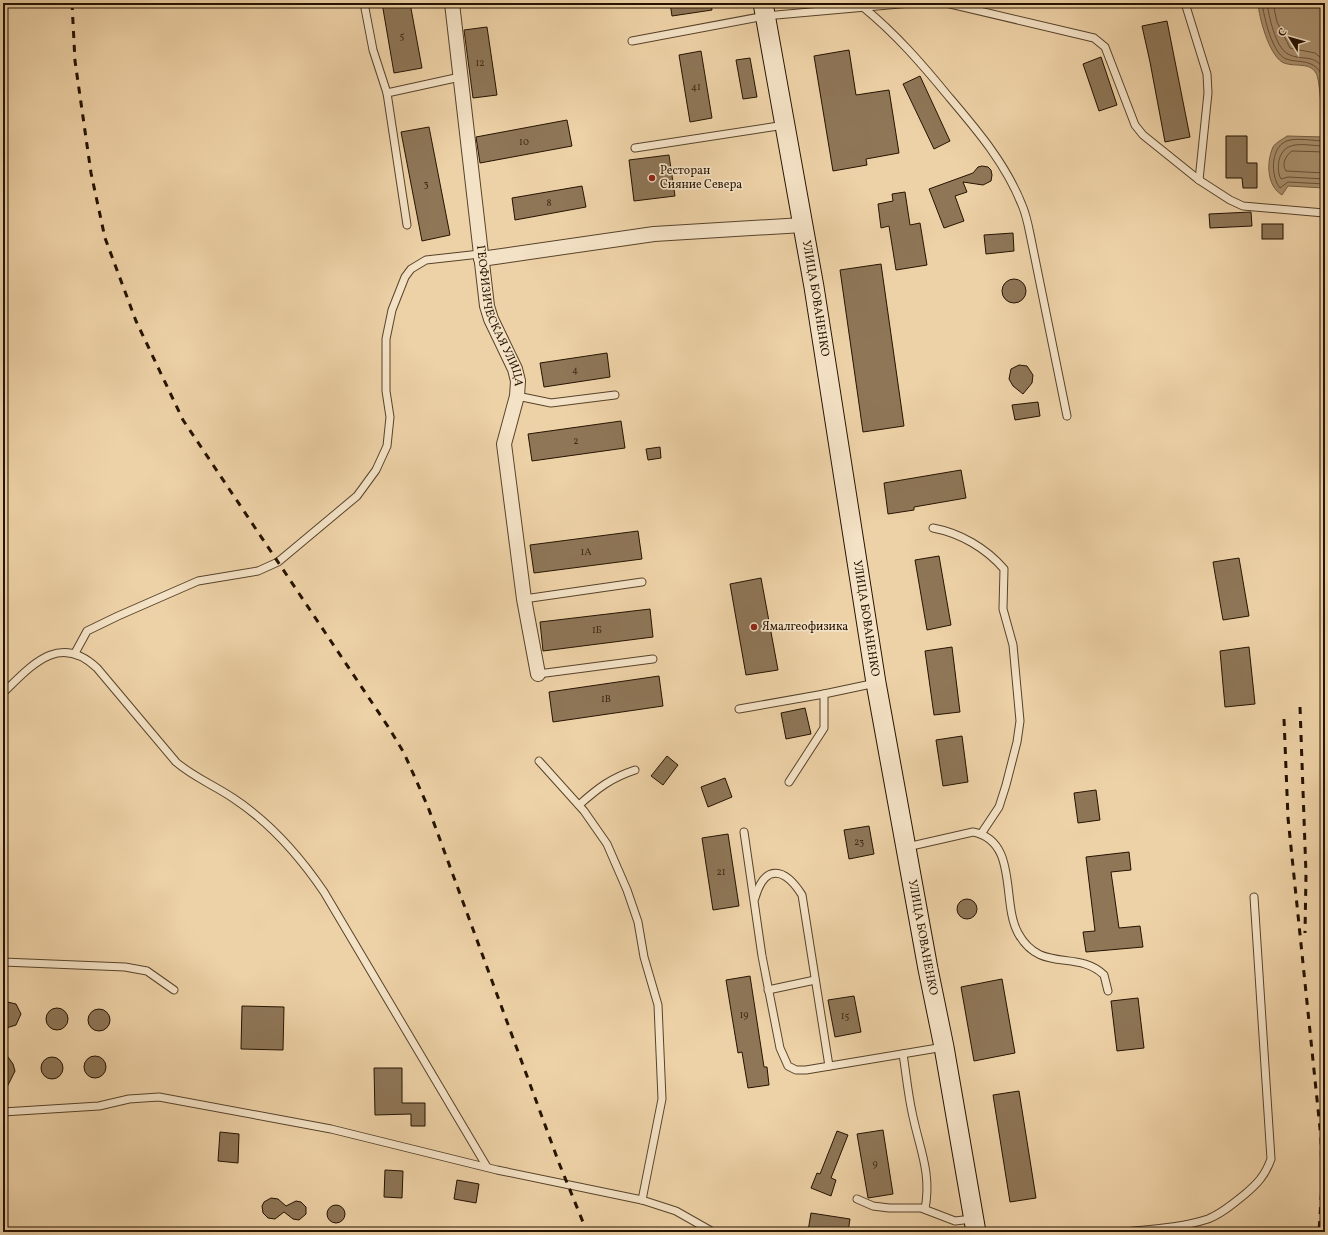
<svg xmlns="http://www.w3.org/2000/svg" width="1328" height="1235" font-family="Vollkorn,serif">
  <style>
    .water { fill: #aa916f; stroke: #755f43 }
    .lines { fill: none; stroke-linecap: round; stroke-linejoin: round }
    .shore { stroke: #685238; stroke-width: 1 }
    .building { fill: #8e7657; stroke: #251301 }
    .lane-casing { stroke: #57432a; stroke-width: 9 }
    .street-casing { stroke: #57432a; stroke-width: 16 }
    .secondary-casing { stroke: #251301; stroke-width: 21 }
    .lane { stroke: #f4e2c6; stroke-width: 7 }
    .street { stroke: #f4e2c6; stroke-width: 14 }
    .secondary { stroke: #f4e2c6; stroke-width: 19 }
    .rail { stroke: #251301; stroke-width: 3; stroke-dasharray: 7 7; stroke-linecap: butt }
    .poi-dot { fill: #8f2418; stroke: #f4e2c6; stroke-width: 1.5 }
    .labels { text-anchor: middle; dominant-baseline: central; stroke-width: 3.5; stroke-linejoin: round; paint-order: stroke }
    .number-label { font-size: 10px; fill: #3f2c16 }
    .poi-label { font-size: 12px; fill: #251301; stroke: #f4e2c6; text-anchor: start }
    .street-label { font-size: 12px; fill: #251301; stroke: #f4e2c6 }
  </style>
  <rect width="100%" height="100%" fill="#eed2a7"/>
  <filter id="stains"><feTurbulence type="fractalNoise" baseFrequency=".005" numOctaves="4"/><feColorMatrix values="0 0 0 0 .2 0 0 0 0 .09 0 0 0 0 .02 0 0 0 .5 -.17"/></filter>
  <radialGradient id="worn" r=".72"><stop offset=".6" stop-color="#630" stop-opacity="0"/><stop offset="1" stop-color="#630" stop-opacity=".3"/></radialGradient>
  <g class="water">
    <path d="M1258,3h67v116h-3c-1,-9 -2,-39 -6,-46 -7,-12 -23,-5 -34,-11 -13,-8 -23,-44 -24,-59z"/>
    <path d="M1287,136l38,1v51l-37,-2 -6,9c-15,-9 -16,-32 -9,-48 2,-4 10,-8 14,-11z"/>
  </g>
  <g class="lines">
    <g class="shore">
      <path d="M1262,3c2,14 10,50 24,56 12,4 26,0 34,13 4,7 4,28 5,37"/>
      <path d="M1267,3c2,13 8,44 21,51 15,8 26,-2 37,17"/>
      <path d="M1273,3l4,19 13,26 25,5 10,8"/>
      <path d="M1325,141c-11,0 -24,-3 -35,-1 -20,4 -20,36 -10,48l8,-6 37,2"/>
      <path d="M1325,146c-19,0 -40,-8 -46,14 -1,7 -1,14 2,19l7,-2 37,2"/>
      <path d="M1325,152l-33,-1c-6,4 -11,13 -6,20l39,2"/>
    </g>
  </g>
  <g class="building">
    <path d="M382,3h28l12,65 -28,5z"/>
    <path d="M670,3h41l1,7 -40,6z"/>
    <path d="M1167,21l23,116 -25,5 -15,-80 -8,-36z"/>
    <path d="M487,27l10,68 -24,3 -9,-68z"/>
    <path d="M849,50l7,45 33,-5 10,63 -33,6 1,6 -34,6 -19,-115z"/>
    <path d="M701,51l11,67 -22,4 -11,-67z"/>
    <path d="M1101,57l16,48 -18,6 -16,-47z"/>
    <path d="M750,58l7,39 -14,2 -7,-39z"/>
    <path d="M920,76l30,65 -16,8 -31,-65z"/>
    <path d="M567,120l5,26 -92,17 -4,-26z"/>
    <path d="M429,127l21,108 -28,6 -21,-109z"/>
    <path d="M1226,136h21v27h10v25h-14l-1,-10h-16z"/>
    <path d="M669,155l6,41 -41,5 -5,-41z"/>
    <path d="M982,166l6,1 3,3 1,5 -1,6 -8,4 -20,-3 4,10 -12,4 9,25 -20,7 -15,-39 44,-16 5,-6z"/>
    <path d="M582,186l4,21 -71,13 -3,-22z"/>
    <path d="M905,192l5,33 10,-2 7,42 -31,5 -7,-44 -8,2 -3,-24 15,-3 -1,-7z"/>
    <path d="M1251,212l1,14 -42,2 -1,-14z"/>
    <rect x="1262" y="224" width="21" height="15"/>
    <path d="M1013,233l1,18 -28,3 -2,-19z"/>
    <path d="M881,264l23,162 -41,6 -23,-162z"/>
    <circle cx="1014" cy="291" r="12"/>
    <path d="M607,353l3,24 -66,10 -4,-24z"/>
    <path d="M1019,365l8,1 6,9 -1,8 -9,11 -10,-8 -4,-7 2,-10z"/>
    <path d="M1038,402l2,14 -25,4 -3,-15z"/>
    <path d="M621,421l4,27 -93,13 -4,-27z"/>
    <path d="M660,447l1,11 -13,2 -2,-11z"/>
    <path d="M961,470l5,28 -52,9v3l-26,4 -4,-31z"/>
    <path d="M638,531l4,28 -108,14 -4,-28z"/>
    <path d="M939,556l12,69 -24,5 -12,-70z"/>
    <path d="M1239,558l10,58 -26,4 -10,-58z"/>
    <path d="M761,578l17,92 -32,5 -16,-91z"/>
    <path d="M650,609l3,28 -110,14 -3,-29z"/>
    <path d="M952,647l8,65 -26,3 -9,-64z"/>
    <path d="M1249,647l6,57 -30,3 -5,-56z"/>
    <path d="M659,676l4,30 -110,16 -4,-30z"/>
    <path d="M805,708l6,26 -25,5 -5,-26z"/>
    <path d="M962,736l6,46 -25,4 -7,-46z"/>
    <path d="M667,756l11,9 -15,20 -12,-9z"/>
    <path d="M725,778l7,19 -24,10 -7,-20z"/>
    <path d="M1096,790l4,30 -22,3 -4,-30z"/>
    <path d="M869,826l5,28 -25,5 -5,-29z"/>
    <path d="M728,834l11,72 -26,4 -11,-72z"/>
    <path d="M1129,852l2,18 -20,2 8,56 21,-2 3,21 -57,5 -3,-20 12,-1 -9,-74z"/>
    <circle cx="967" cy="909" r="10"/>
    <path d="M750,976l14,91h3l2,18 -21,3 -6,-36 -4,1 -12,-73z"/>
    <path d="M1002,979l13,74 -41,8 -13,-74z"/>
    <path d="M854,996l7,36 -26,5 -7,-37z"/>
    <path d="M1138,998l6,50 -27,3 -6,-50z"/>
    <path d="M3,1001l13,3 5,10 -5,11 -13,4z"/>
    <path d="M242,1006l42,1 -1,43 -42,-1z"/>
    <circle cx="57" cy="1019" r="11"/>
    <circle cx="99" cy="1020" r="11"/>
    <path d="M3,1050l10,14 2,7 -12,24z"/>
    <circle cx="95" cy="1067" r="11"/>
    <circle cx="52" cy="1068" r="11"/>
    <path d="M374,1068h28v35h23v23h-14v-12l-36,1z"/>
    <path d="M1019,1091l17,107 -26,4 -17,-107z"/>
    <path d="M883,1130l10,64 -25,4 -11,-64z"/>
    <path d="M837,1131l11,4 -17,43 5,2 -5,16 -20,-8 6,-15 3,1z"/>
    <path d="M220,1132l19,2 -1,29 -20,-2z"/>
    <path d="M385,1170l18,1 -1,27 -18,-1z"/>
    <path d="M457,1180l22,4 -3,19 -22,-4z"/>
    <path d="M271,1198l7,1 8,7 10,-5 5,1 5,5v7l-7,6 -6,-1 -9,-7 -9,7 -7,-1 -5,-5 -1,-7 2,-4z"/>
    <circle cx="336" cy="1214" r="9"/>
    <path d="M811,1213l39,6 -2,13 -40,-1z"/>
  </g>
  <g class="lines">
    <g class="lane-casing">
      <g id="lane">
        <path d="M364,3l9,47 14,43"/>
        <path d="M946,3l148,35 11,9 30,78 8,10 56,45 31,20 13,6 81,7"/>
        <path d="M1185,3l22,71 1,19 -9,87"/>
        <path d="M863,7c33,27 59,57 86,90 28,33 57,67 73,108 4,9 6,19 8,29l37,182"/>
        <path d="M632,41l133,-25 146,-13"/>
        <path d="M635,148l150,-23"/>
        <path d="M407,225l-20,-132 73,-16"/>
        <path d="M517,396l34,7 64,-8"/>
        <path d="M933,528c27,5 53,20 71,41l-1,40 10,36 7,76 -3,21 -11,43 -7,22 -18,27"/>
        <path d="M524,599l118,-17"/>
        <path d="M75,653l12,-22 31,-15 80,-35 60,-10 20,-9 79,-66 19,-26 11,-24 3,-29 -4,-26v-52l6,-29 13,-33 6,-8 15,-9 54,-6"/>
        <path d="M538,674l115,-15"/>
        <path d="M3,693c28,-27 56,-61 94,-25l79,94c17,15 38,23 57,36 38,25 66,57 91,94l163,275"/>
        <path d="M739,709l85,-15"/>
        <path d="M539,761l45,50 23,33 20,46 11,32 6,35 14,48 4,94 -20,101"/>
        <path d="M789,782l35,-54v-34l52,-11"/>
        <path d="M579,805c19,-17 32,-27 56,-35"/>
        <path d="M744,832l18,124 18,92 8,18 8,4h10l138,-23"/>
        <path d="M907,847l66,-15c46,9 28,70 45,101 22,41 59,16 86,42l4,16"/>
        <path d="M755,898c10,-35 30,-30 47,-3l27,171"/>
        <path d="M3,962l122,5 22,4 27,19"/>
        <path d="M768,990l47,-10"/>
        <path d="M903,1054c3,19 5,40 9,58 7,36 20,60 13,97"/>
        <path d="M3,1112l96,-6 30,-7 30,-2 172,32 166,41 145,30 34,11 37,21"/>
        <path d="M857,1199l16,7 16,2h32l34,13 17,-2"/>
        <path d="M1122,1232c29,-3 58,-4 86,-13 13,-5 25,-15 36,-24 13,-11 21,-19 27,-36l-17,-262"/>
      </g>
    </g>
    <g class="street-casing">
      <g id="street">
        <path id="s1" d="M452,3l35,303 4,13 24,50 3,12 -1,15 -13,48 20,155 14,75"/>
        <path d="M481,259l173,-25 149,-9"/>
      </g>
    </g>
    <g class="secondary-casing">
      <g id="secondary">
        <path id="s2" d="M763,3l51,284 62,396 52,286 16,78 32,185"/>
      </g>
    </g>
    <use href="#lane" class="lane"/>
    <use href="#street" class="street"/>
    <use href="#secondary" class="secondary"/>
    <g class="rail">
      <path d="M72,3l3,58 16,112 14,65 31,83 47,99 206,308 15,25 24,54 131,356 28,69"/>
      <path d="M1300,707l6,167 -1,59"/>
      <path d="M1284,719l4,99 33,320 1,46 -3,48"/>
    </g>
  </g>
  <g class="poi-dot">
    <circle cx="652" cy="178" r="4"/>
    <circle cx="754" cy="627" r="4"/>
  </g>
  <g class="labels">
    <g class="number-label">
      <text x="402" y="36">5</text>
      <text x="480" y="63">12</text>
      <text x="696" y="87">41</text>
      <text x="524" y="142">10</text>
      <text x="426" y="184">3</text>
      <text x="549" y="203">8</text>
      <text x="575" y="370">4</text>
      <text x="576" y="441">2</text>
      <text x="586" y="552">1А</text>
      <text x="597" y="630">1Б</text>
      <text x="606" y="699">1В</text>
      <text x="859" y="842">23</text>
      <text x="721" y="872">21</text>
      <text x="744" y="1015">19</text>
      <text x="845" y="1016">15</text>
      <text x="875" y="1164">9</text>
    </g>
    <g class="poi-label">
      <text x="660" y="171">Ресторан<tspan x="660" dy="14">Сияние Севера</tspan></text>
      <text x="762" y="627">Ямалгеофизика</text>
    </g>
    <g class="street-label">
      <text stroke="none"><textPath href="#s2" startOffset="300">УЛИЦА БОВАНЕНКО</textPath></text>
      <text stroke="none"><textPath href="#s1" startOffset="318">ГЕОФИЗИЧЕСКАЯ УЛИЦА</textPath></text>
      <text stroke="none"><textPath href="#s2" startOffset="624">УЛИЦА БОВАНЕНКО</textPath></text>
      <text stroke="none"><textPath href="#s2" startOffset="948">УЛИЦА БОВАНЕНКО</textPath></text>
    </g>
  </g>
  <rect width="1328" height="1235" fill="none" stroke="#eed2a7" stroke-width="16"/>
  <rect x="4" y="4" width="1320" height="1227" fill="none" stroke="#251301" stroke-width="2"/>
  <rect x="8" y="8" width="1312" height="1219" fill="none" stroke="#251301"/>
  <g transform="translate(1290 38) rotate(307)" stroke="#f4e2c6" stroke-width="3" paint-order="stroke">
  <path d="M0-3L7 15L0 10L-7 15Z" fill="#251301"/>
  <text y="-6" font-size="11" font-weight="bold" text-anchor="middle" fill="#251301">С</text>
  </g>
  <rect width="100%" height="100%" filter="url(#stains)"/>
  <rect width="100%" height="100%" fill="url(#worn)"/>
</svg>
